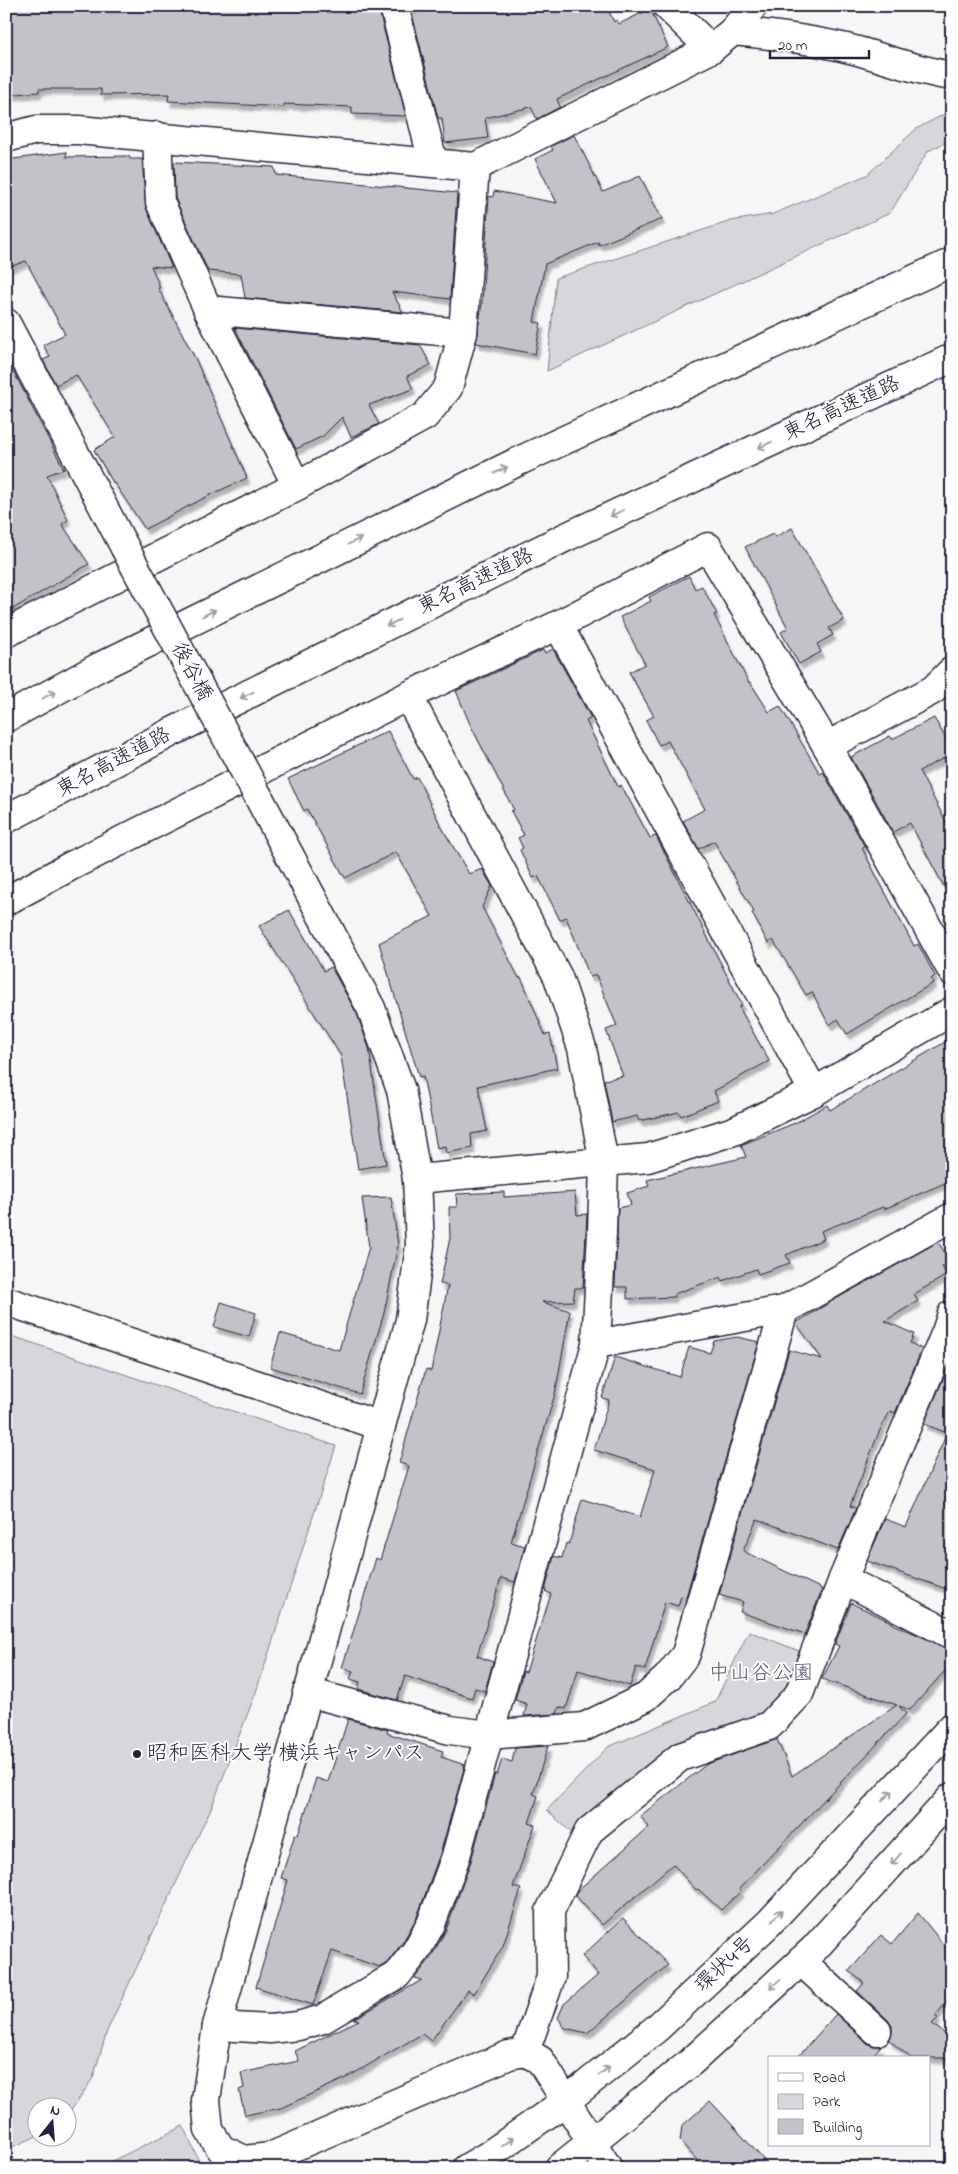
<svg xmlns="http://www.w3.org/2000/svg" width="958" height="2174" font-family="'Indie Flower','Klee One',sans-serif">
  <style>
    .green { fill: #d7d7db; stroke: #7c7c8b }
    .building { fill: #c2c2c9; stroke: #22223b; filter: url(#shadow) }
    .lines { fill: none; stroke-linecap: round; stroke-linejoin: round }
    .minor-casing { stroke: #22223b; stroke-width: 31 }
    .major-casing { stroke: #22223b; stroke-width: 31 }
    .highway-casing { stroke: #22223b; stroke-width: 31 }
    .minor { stroke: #fff; stroke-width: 28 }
    .major { stroke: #fff; stroke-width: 28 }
    .highway { stroke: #fff; stroke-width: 28 }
    .minor-bridge-casing { stroke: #22223b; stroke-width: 31; stroke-linecap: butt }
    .minor-bridge { stroke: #fff; stroke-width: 28 }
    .oneway { stroke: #9c9ca7 }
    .poi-dot { fill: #22223b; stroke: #fff; stroke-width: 2 }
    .labels { text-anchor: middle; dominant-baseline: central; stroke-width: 4; stroke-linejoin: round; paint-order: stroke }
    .street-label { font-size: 21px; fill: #22223b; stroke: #fff }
    .park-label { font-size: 21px; fill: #58586b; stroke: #fff }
    .poi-label { font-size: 21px; fill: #22223b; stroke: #fff; text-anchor: start }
  </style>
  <defs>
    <filter id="shadow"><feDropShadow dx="3" dy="5.5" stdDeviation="1" flood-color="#0004"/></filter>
  </defs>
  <rect width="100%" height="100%" fill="#f6f6f7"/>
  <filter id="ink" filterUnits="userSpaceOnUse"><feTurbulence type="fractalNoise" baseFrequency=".02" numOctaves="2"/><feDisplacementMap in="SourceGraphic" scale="10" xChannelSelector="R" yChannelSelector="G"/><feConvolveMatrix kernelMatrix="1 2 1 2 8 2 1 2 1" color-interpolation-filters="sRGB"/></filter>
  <g filter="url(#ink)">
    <g class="green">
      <path d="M952,110v29l-24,12 -38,62 -343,158 9,-93 175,-57 42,-7 94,-39 49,-46z"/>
      <path d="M6,1334l330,112 -80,246 -44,114 -105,225 -14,47 -25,37v-9h-30l-1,30 -31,14z"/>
      <path d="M749,1631l50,20 -11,35 -22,33 -193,115 -26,-24 61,-63 107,-45z"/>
      <path d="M183,2126l19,42h-104z"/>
    </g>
    <g class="building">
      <path d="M10,6h328v4l41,1 27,105 -54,-2v-7l-68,-3v3l-116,-6 1,-7 -68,1v-6h-62v3l-33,3v-40l4,-1z"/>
      <path d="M414,6h192l8,16 3,-2 2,4 31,-15 18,38 -111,52 3,8 -23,12 -6,-12 -46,11 3,20 -43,5 -3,-25h-4l-26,-105h5z"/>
      <path d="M574,135l29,57 37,-16 22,43 -63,26 -1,-3 -53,22 -11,58 7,1 -6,31 -59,-11 6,-40 7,-107 4,1 1,-6 63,12 -22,-44 18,-9 -2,-4z"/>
      <path d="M67,152l-1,5 63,-1 1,3h12l4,49 26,60 -21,-2 9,21 -2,1 38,72 51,118 -39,18 -63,33 -30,-45h-1l-20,-34 21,-13 -39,-62 -20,10 -13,-25 7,-3 -7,-12 22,-11 -39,-73 -20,7v-108z"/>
      <path d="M174,162l100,5 2,8 181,18 -7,106 -58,-7 11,20 -158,-14 -4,-24 -33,-3 -33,-73z"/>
      <path d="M235,328l185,17 11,20 -24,11 6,13 -44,16 10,19 -28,13 -9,-20 -19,19 -27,13z"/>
      <path d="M6,357l58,112 -17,6 21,45 -6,4 27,40 -83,49z"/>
      <path d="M792,528l52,92 -15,8 4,7 -16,9 4,8 -22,12 -18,-32 7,-4 -43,-81 28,-13 2,3z"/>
      <path d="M689,576l6,13 7,-3 15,28 -3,1 35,68 1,-1 19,30 11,-6 40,68 3,-2 42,75 -3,1 17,33 35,65 4,-2 17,32 -4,3 2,4 -86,51 -9,-15 -9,6 -17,-33 -6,3 -33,-55 -5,3 -16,-30 2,-1 -40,-71 -15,8 -16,-28 22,-12 -37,-68 -9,4 -13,-25 8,-4 -25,-44 16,-8 -25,-47 31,-16 -2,-4z"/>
      <path d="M553,649l38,69 -5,3 32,66 3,-2 29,53 6,-2 86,169 -3,2 30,54 -55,30 4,10 -37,15 -2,-4 -40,9 -2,-5 -25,6 -8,-42 19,-4 -17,-46 11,-4 -21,-51 -6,2 -24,-60 -6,3 -22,-44 -5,2 -13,-28 3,-2 -5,-10 6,-3 -13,-24 3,-1 -44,-86 -14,-33 87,-41 2,3z"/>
      <path d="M934,718l18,31v5l-33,17 33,62v69l-42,-79 -17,9 -42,-75 39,-21 2,3z"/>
      <path d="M388,731l25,48 4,-2 24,49 28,48 13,-5 10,17 -10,21 37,71 2,-1 24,58 5,-1 7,34 -79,18 9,45 -16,3 1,14 -26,5 -1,-7 -8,2 -14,-72 -4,1 -40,-134 53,-27 -36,-64 -51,26 -38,-69 -3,2 -16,-32z"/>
      <path d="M289,910l35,61 7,-4 26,47 12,34 17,116 -28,5 -17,-113 -82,-130z"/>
      <path d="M952,1038v142l-68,29 -1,-2 -62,24 3,8 -38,16 4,8 -32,11 -2,-5 -34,12 -1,-4 -47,17v3l-47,2v-12h-12l3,-79 13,-3 -4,-12 22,-7 -2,-6 99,-23 -5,-12 54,-22 32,-18 3,5z"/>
      <path d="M504,1192v5l71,-5 2,23 10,-1 -4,74h-8l-2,13 -31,1 28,9 -15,83 -44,148 14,4 -10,36 -14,-4 -24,78 16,6 -8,29 -10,-3 -3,10 -67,-22 -8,24 -39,-11 2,-7 -10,-3 3,-8 -11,-3 34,-110 4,2 29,-94 -10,-3 27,-94 5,2 17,-86 -8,-1 10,-46 -1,-31h8l-1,-13z"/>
      <path d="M391,1197l7,48 -14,68 -24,81 -90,-27 10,-34 59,17 30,-103 -7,-49z"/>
      <path d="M938,1242l13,20 -9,5 5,8 -33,19 4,7 -33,20 29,13 -4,9 12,6 -27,64 -5,-2 -11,21 -29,74 6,2 -18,42 -81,-31 -14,32 79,38 -17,45 -65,-22 3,-10 -24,-7 70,-245 33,9 -26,-36 36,-22z"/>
      <path d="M221,1302l35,11 -7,24 -35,-10z"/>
      <path d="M737,1337l22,5 -73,255 -5,-1 -3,10 -13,-4 -20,68 -9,-3 -6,19 -52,-16 -12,39 -7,-2 -2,7 -33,2 3,-12 -12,-4 8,-29 3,1 25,-78 -6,-3 9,-35 8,2 4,-15 3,1 13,-45 58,18 15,-48 -61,-19 15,-50 -7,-2 13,-41 65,20 9,-30 21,6 4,-12z"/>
      <path d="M950,1363l2,1v227l-85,-30 18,-42 21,8 41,-94 -23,-9z"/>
      <path d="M851,1603l42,20v1l59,26v13l-42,47 -11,-4 7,8 -167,175 2,2 -20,19 -23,-21 -2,1 -23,-26 -71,61 -27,-30 2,-4 72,-64 -9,-11 67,-52 70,-25 15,37 105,-71 -75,-26 17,-33 -4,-2z"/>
      <path d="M348,1719l40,11 -1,3 56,18 -2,6 24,8 -24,86 -24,66 -14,25 -16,21 -7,4 -48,-16 -19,54 -57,-18 32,-107 -7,-2 14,-44 3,1 18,-57 12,4z"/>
      <path d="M548,1746l-15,48 5,2 -9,27 6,2 -22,62 8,2 -18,57 -29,48 -6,-4 -37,51 -9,-7 -76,44 -65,30 -36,7 -6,-25 5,-2 -3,-15 58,-12 -4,-10 64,-31 -5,-1 68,-39 -7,-2 15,-19 16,-29 25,-69 24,-87 2,1 5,-16 10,3 3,-14z"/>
      <path d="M918,1913l34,42v41l-17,20 3,2 -6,6 20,15v19h-41l-22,-18 3,-6v-8l-4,-6 -31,-29 7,-8 -15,-12 32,-36 11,9z"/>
      <path d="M623,1918l45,47 -81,68 -22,-5 -7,-10 6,-14 34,-29 -16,-19z"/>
      <path d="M836,2014l31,29 6,3h8l-11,12h-73z"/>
      <path d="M710,2101l24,26 37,41h-67l-24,-27 2,-15z"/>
    </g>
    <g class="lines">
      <g class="minor-casing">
        <g id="minor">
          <path d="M394,6l39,156"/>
          <path d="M667,6l44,43"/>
          <path d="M733,31l20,-25"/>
          <path d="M157,136l3,66 48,108 89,176"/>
          <path d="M6,138l30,-8h42l397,37 236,-118 22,-18c42,4 84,9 125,20 32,9 61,20 94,25"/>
          <path d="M208,310l255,23"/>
          <path d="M6,323l119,225"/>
          <path d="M558,625l256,467"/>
          <path d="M6,633l291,-147 128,-70 23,-28 15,-55 12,-166"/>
          <path d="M827,746l125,225"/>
          <path d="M258,796l113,212 30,82 16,89 3,66 -10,75 -193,706 -11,74 3,30 12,19 24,11 25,-3 239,-102 16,-3 15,8 68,108"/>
          <path d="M6,901l63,-34 339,-171"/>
          <path d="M417,1179l231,-21 86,-27 80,-39 138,-81"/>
          <path d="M6,1301l375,125"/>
          <path d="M596,1344l188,-34 168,-93"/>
          <path d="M843,1579l109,56"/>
          <path d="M307,1692l143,38 39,5 95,-8 62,-30 22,-20 18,-23 98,-344"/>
          <path d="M801,1961l76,70"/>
          <path d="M217,2026l53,3 28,-3 25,-7 74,-44 19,-24 15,-27 25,-68 140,-512 6,-111 2,-71 -22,-114 -24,-71 -150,-281 150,-71 150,-78 119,199 106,-56 19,-19"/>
          <path d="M525,2052l26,-75 -1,-66 39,-80 91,-74 89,-31 30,-32 44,-115 103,-247 6,-18"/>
        </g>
      </g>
      <g class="major-casing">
        <g id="major">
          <path d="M467,2168l22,-13 77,-54 91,-73 112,-105 183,-196"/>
          <path d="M559,2168l131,-105 124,-114 138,-152"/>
        </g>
      </g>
      <g class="highway-casing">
        <g id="highway">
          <path d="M6,718l93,-51 422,-207 431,-198"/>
          <path d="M6,819l166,-87 392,-194 388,-180"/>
        </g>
      </g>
      <use href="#minor" class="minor"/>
      <use href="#major" class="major"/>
      <use href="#highway" class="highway"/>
      <g class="minor-bridge-casing">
        <path id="minor-bridge" d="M125,548l133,248"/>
      </g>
      <use href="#minor-bridge" class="minor-bridge"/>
    </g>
    <defs><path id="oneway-shaft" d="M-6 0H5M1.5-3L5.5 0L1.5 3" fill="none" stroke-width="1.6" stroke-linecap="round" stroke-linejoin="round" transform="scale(1.25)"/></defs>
    <g class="oneway">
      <use href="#oneway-shaft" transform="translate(765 445) rotate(155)"/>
      <use href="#oneway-shaft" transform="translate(501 470) rotate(-26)"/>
      <use href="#oneway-shaft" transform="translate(617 513) rotate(155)"/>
      <use href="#oneway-shaft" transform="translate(355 541) rotate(-26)"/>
      <use href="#oneway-shaft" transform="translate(209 613) rotate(-26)"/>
      <use href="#oneway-shaft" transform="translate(393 623) rotate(154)"/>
      <use href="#oneway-shaft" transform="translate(49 695) rotate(-29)"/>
      <use href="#oneway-shaft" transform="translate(247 695) rotate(154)"/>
      <use href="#oneway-shaft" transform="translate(887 1796) rotate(-47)"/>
      <use href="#oneway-shaft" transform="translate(896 1859) rotate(132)"/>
      <use href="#oneway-shaft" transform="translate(777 1915) rotate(-47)"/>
      <use href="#oneway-shaft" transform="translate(775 1984) rotate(137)"/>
      <use href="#oneway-shaft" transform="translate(604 2071) rotate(-38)"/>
      <use href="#oneway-shaft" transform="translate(508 2142) rotate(-35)"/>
    </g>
  </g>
  <circle class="poi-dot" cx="137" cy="1754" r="5"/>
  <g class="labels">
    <g class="street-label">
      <text transform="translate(842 409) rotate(-25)">東名高速道路</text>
      <text transform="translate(476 582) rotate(-26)">東名高速道路</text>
      <text transform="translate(191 672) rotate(62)">後谷橋</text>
      <text transform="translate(114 763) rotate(-28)">東名高速道路</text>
      <text transform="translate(725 1965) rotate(-43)">環状4号</text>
    </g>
    <g class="park-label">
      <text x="761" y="1674">中山谷公園</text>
    </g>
    <g class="poi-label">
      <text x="147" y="1754">昭和医科大学 横浜キャンパス</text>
    </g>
  </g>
  <rect width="958" height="2174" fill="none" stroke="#fff" stroke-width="25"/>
  <rect x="12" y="12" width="933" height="2149" fill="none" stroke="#22223b" stroke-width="2" filter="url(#ink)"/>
  <rect x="768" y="2056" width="162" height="90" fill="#ffffff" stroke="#a7a7b1"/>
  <rect x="778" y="2073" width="25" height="8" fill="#ffffff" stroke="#a7a7b1"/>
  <text x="813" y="2082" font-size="15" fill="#22223b">Road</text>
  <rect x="778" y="2094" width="25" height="15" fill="#d7d7db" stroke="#a7a7b1"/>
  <text x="813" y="2106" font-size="15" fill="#22223b">Park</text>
  <rect x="778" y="2119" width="25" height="15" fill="#c2c2c9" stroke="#a7a7b1"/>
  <text x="813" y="2132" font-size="15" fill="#22223b">Building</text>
  <g transform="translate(52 2122) rotate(17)"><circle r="24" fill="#ffffff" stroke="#a7a7b1"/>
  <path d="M0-4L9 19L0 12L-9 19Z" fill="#22223b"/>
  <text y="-8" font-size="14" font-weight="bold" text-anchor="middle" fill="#22223b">N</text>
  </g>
  <path d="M770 50v8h99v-8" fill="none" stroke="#22223b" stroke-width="2.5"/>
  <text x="778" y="50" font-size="15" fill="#22223b" stroke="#ffffff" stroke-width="4" paint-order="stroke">20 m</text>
</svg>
